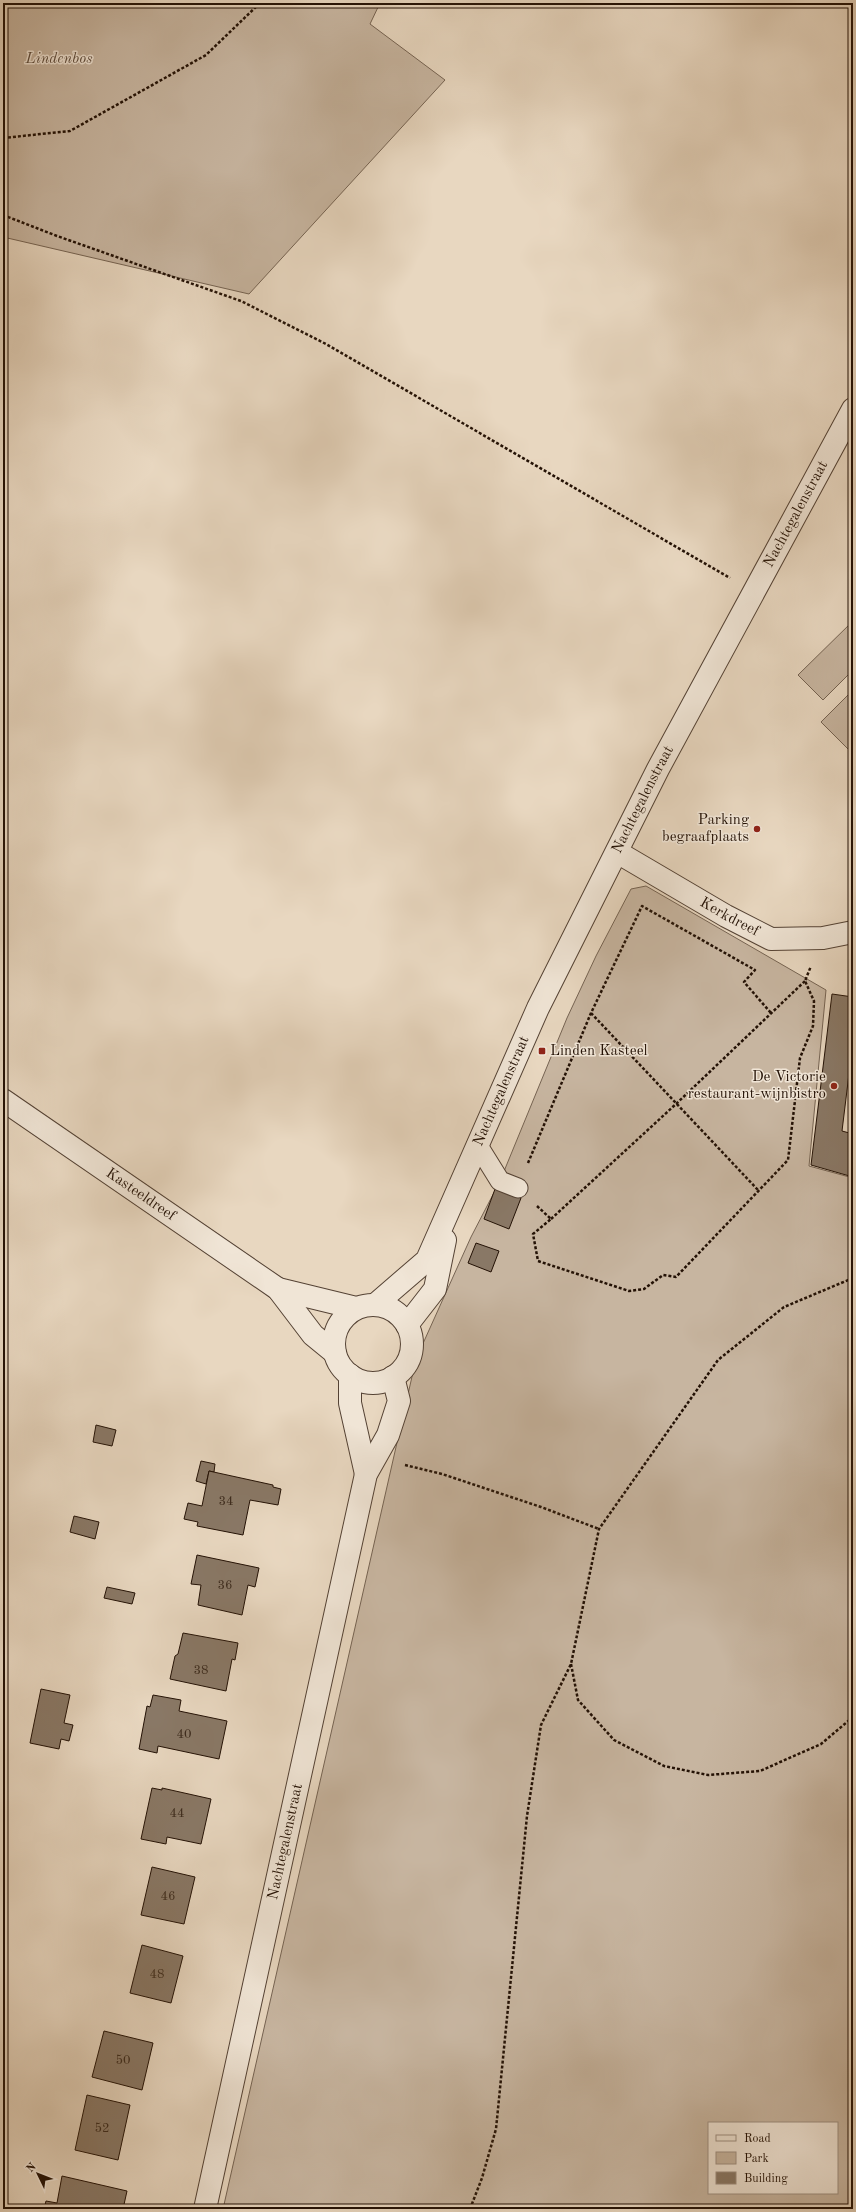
<svg xmlns="http://www.w3.org/2000/svg" width="856" height="2212" font-family="'Old Standard TT',serif">
  <style>
    .green { fill: #c7b5a0; stroke: #756352; fill-rule: evenodd }
    .building { fill: #897866; stroke: #231105 }
    .lines { fill: none; stroke-linecap: round; stroke-linejoin: round }
    .service-casing { stroke: #544234; stroke-width: 21 }
    .pedestrian-casing { stroke: #544234; stroke-width: 24 }
    .tertiary-casing { stroke: #544234; stroke-width: 24 }
    .path { stroke: #231105; stroke-width: 2.5; stroke-dasharray: 3 2; stroke-linecap: butt }
    .service { stroke: #f0e5d6; stroke-width: 19 }
    .pedestrian { stroke: #f0e5d6; stroke-width: 22 }
    .tertiary { stroke: #f0e5d6; stroke-width: 22 }
    .poi-dot { fill: #8f2418; stroke: #f0e5d6; stroke-width: 1.5 }
    .labels { text-anchor: middle; dominant-baseline: central; stroke-width: 3; stroke-linejoin: round; paint-order: stroke }
    .number-label { font-size: 13px; fill: #3c2b1d }
    .park-label { font-size: 15px; font-style: italic; fill: #5c4a3b; stroke: #f0e5d6 }
    .street-label { font-size: 15px; fill: #231105; stroke: #f0e5d6 }
    .poi-label { font-size: 15px; fill: #231105; stroke: #f0e5d6; text-anchor: end }
  </style>
  <rect width="100%" height="100%" fill="#e8d7c0"/>
  <filter id="stains"><feTurbulence type="fractalNoise" baseFrequency=".005" numOctaves="4"/><feColorMatrix values="0 0 0 0 .2 0 0 0 0 .09 0 0 0 0 .02 0 0 0 .5 -.17"/></filter>
  <radialGradient id="worn" r=".72"><stop offset=".6" stop-color="#630" stop-opacity="0"/><stop offset="1" stop-color="#630" stop-opacity=".3"/></radialGradient>
  <g class="green">
    <path d="M3,3h377l-10,21 75,56 -196,214 -246,-57z"/>
    <path d="M853,621v49l-30,30 -25,-25z"/>
    <path d="M853,690v64l-32,-32z"/>
    <path d="M646,886l180,104 -17,176 44,12v1022l-3,9h-627l193,-850 55,-122 29,-56 67,-163 29,-62 35,-67zM709,2123h128v70h-128z"/>
  </g>
  <g class="building">
    <path d="M832,994l21,3v44l-11,90 11,3v43l-42,-12z"/>
    <path d="M495,1189l26,9 -12,31 -25,-10z"/>
    <path d="M476,1243l23,8 -8,21 -23,-9z"/>
    <path d="M96,1425l20,5 -4,16 -19,-4z"/>
    <path d="M201,1461l14,3 -1,8 -5,-1 -3,13 -10,-3z"/>
    <path d="M209,1471l64,14v2l8,2 -3,16 -28,-5 -7,35 -46,-9 1,-4 -14,-3 4,-16 14,3z"/>
    <path d="M74,1516l25,6 -4,17 -25,-7z"/>
    <path d="M197,1555l62,13 -4,19 -7,-2 -6,30 -44,-10 3,-20 -10,-1z"/>
    <path d="M107,1587l28,6 -3,11 -28,-6z"/>
    <path d="M183,1633l55,10 -3,17 -3,-1 -6,32 -56,-12 5,-23 3,-2z"/>
    <path d="M41,1689l29,6 -6,28 9,2 -4,16 -8,-2 -2,10 -29,-6z"/>
    <path d="M153,1695l28,5 -2,11 48,10 -8,38 -61,-13 -1,7 -18,-4 8,-43 3,1z"/>
    <path d="M152,1788l10,2v-2l49,11 -10,45 -34,-7 -1,7 -25,-5z"/>
    <path d="M152,1867l43,10 -11,47 -43,-9z"/>
    <path d="M142,1945l41,11 -12,47 -41,-10z"/>
    <path d="M104,2031l49,12 -11,47 -50,-13z"/>
    <path d="M87,2095l43,10 -12,55 -43,-10z"/>
    <path d="M62,2176l65,15 -4,18h-79l2,-8 11,2z"/>
  </g>
  <g class="lines">
    <g class="service-casing">
      <path id="service" d="M477,1144l23,37 18,7"/>
    </g>
    <g class="pedestrian-casing">
      <g id="pedestrian">
        <path id="s1" d="M617,852l109,64 45,23 52,-1 30,-6"/>
      </g>
    </g>
    <g class="tertiary-casing">
      <g id="tertiary">
        <path id="s2" d="M3,1100l275,189 35,46 22,18"/>
        <path d="M278,1289l78,19"/>
        <path id="s3" d="M376,1304l51,-44 111,-252 120,-239 195,-360"/>
        <circle cx="373" cy="1344" r="39"/>
        <path d="M407,1325l28,-36 10,-49"/>
        <path d="M350,1375v28l16,71"/>
        <path id="s4" d="M205,2209l161,-735 22,-39 11,-34 -6,-24"/>
      </g>
    </g>
    <g class="path">
      <path d="M3,138l67,-7 136,-76 54,-52"/>
      <path d="M3,215l54,21 184,65 85,43 404,234"/>
      <path d="M591,1013l167,177"/>
      <path d="M528,1163l63,-150 51,-107 113,64 -11,12 27,31"/>
      <path d="M537,1206l14,13 -18,15 5,27 91,30 15,-2 19,-14 13,2 112,-117 12,-102 13,-32 1,-25 -9,-20 6,-15"/>
      <path d="M551,1219l125,-115 129,-123"/>
      <path d="M405,1465l37,9 99,33 58,22"/>
      <path d="M571,1664l7,36 36,40 50,26 44,9 52,-4 61,-27 32,-27"/>
      <path d="M470,2209l12,-31 14,-49 31,-313 14,-91 30,-61 28,-135 119,-169 66,-53 69,-29"/>
    </g>
    <use href="#service" class="service"/>
    <use href="#pedestrian" class="pedestrian"/>
    <use href="#tertiary" class="tertiary"/>
  </g>
  <g class="poi-dot">
    <circle cx="757" cy="829" r="4"/>
    <rect x="538" y="1047" width="8" height="8" rx="2"/>
    <circle cx="834" cy="1086" r="4"/>
  </g>
  <g class="labels">
    <g class="number-label">
      <text x="226" y="1501">34</text>
      <text x="225" y="1585">36</text>
      <text x="201" y="1670">38</text>
      <text x="184" y="1734">40</text>
      <text x="177" y="1813">44</text>
      <text x="168" y="1896">46</text>
      <text x="157" y="1974">48</text>
      <text x="123" y="2060">50</text>
      <text x="102" y="2128">52</text>
    </g>
    <g class="park-label">
      <text x="59" y="59">Lindenbos</text>
    </g>
    <g class="street-label">
      <text stroke="none"><textPath href="#s3" startOffset="900">Nachtegalenstraat</textPath></text>
      <text stroke="none"><textPath href="#s3" startOffset="576">Nachtegalenstraat</textPath></text>
      <text stroke="none"><textPath href="#s1" startOffset="130">Kerkdreef</textPath></text>
      <text stroke="none"><textPath href="#s3" startOffset="252">Nachtegalenstraat</textPath></text>
      <text stroke="none"><textPath href="#s2" startOffset="167">Kasteeldreef</textPath></text>
      <text stroke="none"><textPath href="#s4" startOffset="376">Nachtegalenstraat</textPath></text>
    </g>
    <g class="poi-label">
      <text x="749" y="820">Parking<tspan x="749" dy="17">begraafplaats</tspan></text>
      <text x="550" y="1051" text-anchor="start">Linden Kasteel</text>
      <text x="826" y="1077">De Victorie<tspan x="826" dy="17">restaurant-wijnbistro</tspan></text>
    </g>
  </g>
  <rect width="856" height="2212" fill="none" stroke="#e8d7c0" stroke-width="16"/>
  <rect x="4" y="4" width="848" height="2204" fill="none" stroke="#231105" stroke-width="2"/>
  <rect x="8" y="8" width="840" height="2196" fill="none" stroke="#231105"/>
  <rect x="708" y="2122" width="130" height="72" fill="#f0e5d6" stroke="#9e9082"/>
  <rect x="716" y="2135" width="20" height="6" fill="#f0e5d6" stroke="#9e9082"/>
  <text x="744" y="2142" font-size="12" fill="#231105">Road</text>
  <rect x="716" y="2152" width="20" height="12" fill="#c7b5a0" stroke="#9e9082"/>
  <text x="744" y="2162" font-size="12" fill="#231105">Park</text>
  <rect x="716" y="2172" width="20" height="12" fill="#897866" stroke="#9e9082"/>
  <text x="744" y="2182" font-size="12" fill="#231105">Building</text>
  <g transform="translate(38 2174) rotate(313)" stroke="#f0e5d6" stroke-width="3" paint-order="stroke">
  <path d="M0-3L7 15L0 10L-7 15Z" fill="#231105"/>
  <text y="-6" font-size="11" font-weight="bold" text-anchor="middle" fill="#231105">N</text>
  </g>
  <rect width="100%" height="100%" filter="url(#stains)"/>
  <rect width="100%" height="100%" fill="url(#worn)"/>
</svg>
